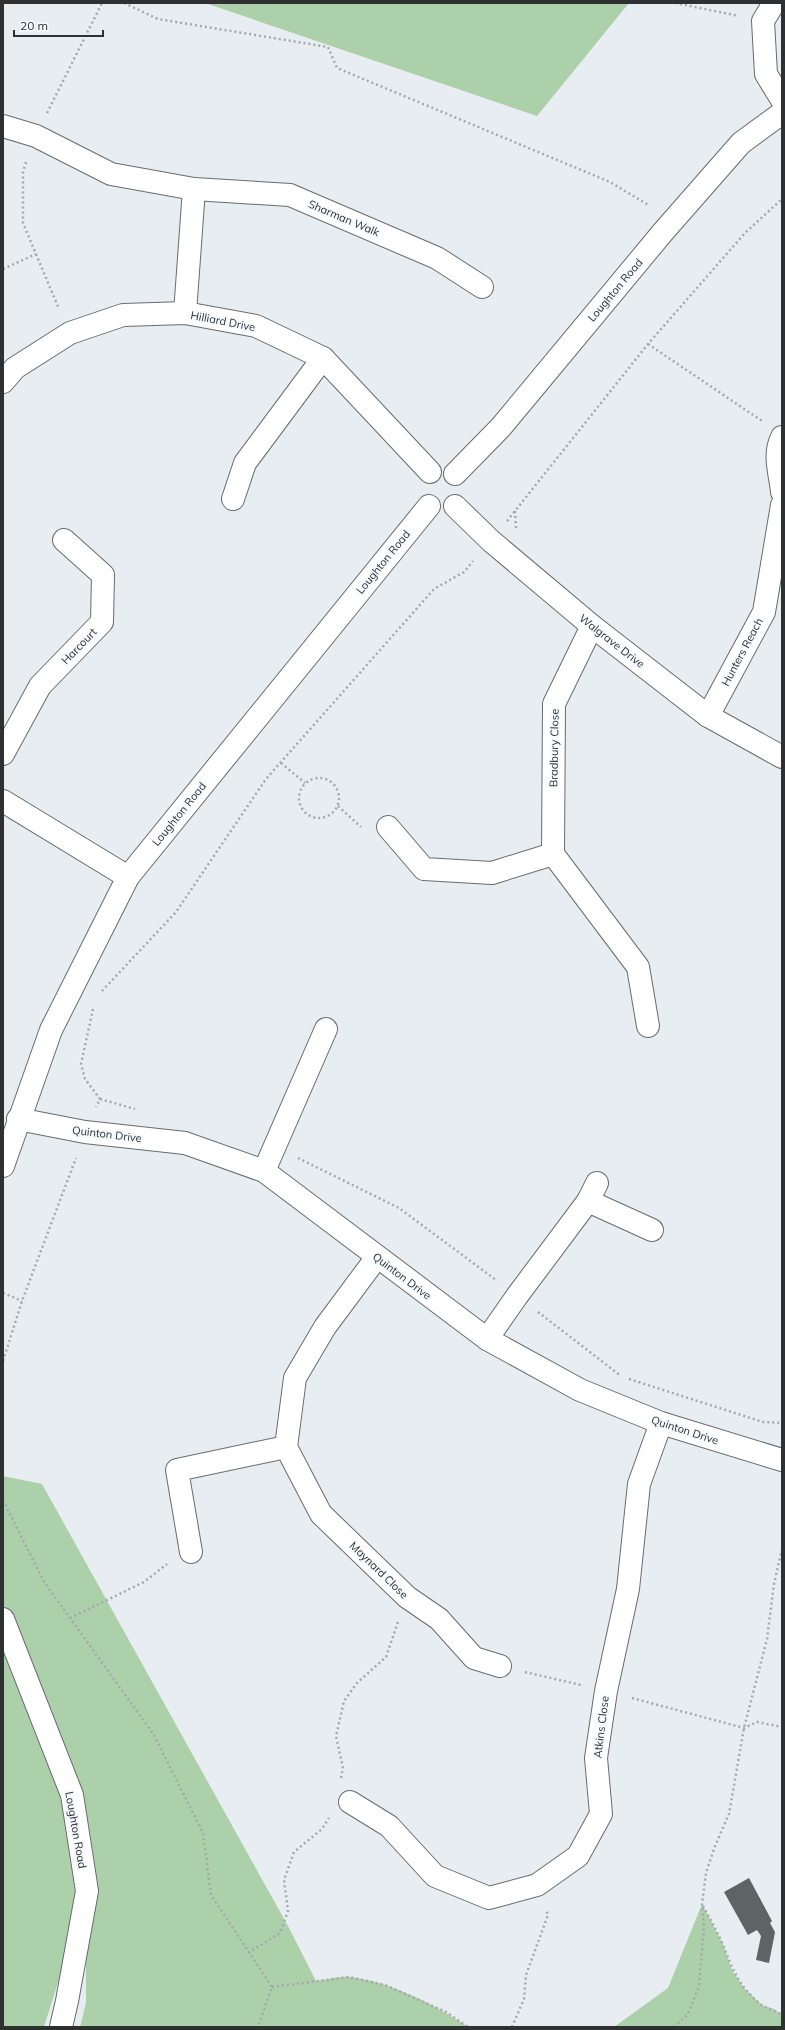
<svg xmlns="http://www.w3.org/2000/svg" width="785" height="2030" font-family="Mulish,sans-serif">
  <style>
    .green { fill: #acd1aa }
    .building { fill: #5e6366 }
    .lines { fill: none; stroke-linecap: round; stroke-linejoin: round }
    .minor-casing { stroke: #686c70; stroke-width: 24 }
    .path { stroke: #a4a8ab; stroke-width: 2.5; stroke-dasharray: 2 3; stroke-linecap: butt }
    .minor { stroke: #fff; stroke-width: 22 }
    .labels { text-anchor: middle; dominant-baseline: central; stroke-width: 4; stroke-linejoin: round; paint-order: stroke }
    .street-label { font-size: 11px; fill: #2e3031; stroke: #f5fafe }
  </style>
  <rect width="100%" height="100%" fill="#e8edf1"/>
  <g class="green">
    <path d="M205,3h424l-92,113z"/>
    <path d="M3,1476l39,8 246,442 28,55c10,-1 23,-5 34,-4 39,4 86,28 118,50h-388l6,-24v-110l-42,134h-41z"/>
    <path d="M702,1904l21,40 9,26 12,18 18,17 12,4 8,6v12h-168l54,-39z"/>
  </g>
  <path class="building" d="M749,1878l23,43 -2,2 5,9 -6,31 -13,-3 5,-24 -4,-6 -9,5 -24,-43z"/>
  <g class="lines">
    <g class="minor-casing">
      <g id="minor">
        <path d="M774,3l-11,18 3,53 16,26"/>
        <path d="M3,126l33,10 75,38 83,15 96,6 147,63 45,29"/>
        <path d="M185,313l9,-124"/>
        <path d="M3,382l12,-14 55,-35 53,-18 62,-2 71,13 67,32 107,114"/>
        <path d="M782,437c-9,18 -2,35 0,55"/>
        <path d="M455,474l46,-47 162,-195 78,-89 41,-30"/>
        <path d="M233,499l12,-36 78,-105"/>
        <path d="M455,506l36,35 101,85 116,90 74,41"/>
        <path d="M592,626l-38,78 -1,150 85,113 10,59"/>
        <path d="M708,716l56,-104 18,-107"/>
        <path d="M3,754l37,-68 62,-64 1,-47 -39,-35"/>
        <path d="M3,801l125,76"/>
        <path d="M388,827l36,42 68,4 61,-19"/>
        <path d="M18,1119l67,13 100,11 79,28 223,168 93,51 81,33 121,37"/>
        <path d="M3,1166l48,-136 77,-153 301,-371"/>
        <path d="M264,1171l62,-142"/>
        <path d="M588,1201l9,-18"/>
        <path d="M377,1257l-52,70 -30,51 -9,69 35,67 86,83 32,22 35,39 26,8"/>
        <path d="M487,1339l30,-43 71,-95 64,29"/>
        <path d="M191,1552l-14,-82 109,-23"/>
        <path d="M3,1619l69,176 15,96 -20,110 -6,26"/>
        <path d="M350,1802l39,24 46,50 54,22 48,-13 41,-29 23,-42 -5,-56 10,-67 22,-102 11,-105 22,-61"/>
      </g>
    </g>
    <g class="path">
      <path d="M124,3l34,16 170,28 9,21 273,114 40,24"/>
      <path d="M675,3l64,13"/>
      <path d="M47,113l55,-110"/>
      <path d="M26,162l-3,10v51l36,86"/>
      <path d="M3,269l33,-15"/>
      <path d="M648,344l114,77"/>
      <path d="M515,511l1,17"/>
      <path d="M507,521l141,-177 97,-111 37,-34"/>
      <path d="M281,763l24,20"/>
      <circle cx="319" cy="798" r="20"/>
      <path d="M338,806l23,21"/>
      <path d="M102,991l74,-79 90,-133 168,-190 30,-17 9,-11"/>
      <path d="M93,1009l-12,55 4,15 15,20 -4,8"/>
      <path d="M100,1099l35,10"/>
      <path d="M298,1158l101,50 97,72"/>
      <path d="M3,1293l19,8"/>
      <path d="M538,1312l83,64"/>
      <path d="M3,1361l19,-60 54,-143"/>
      <path d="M629,1379l134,43 19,1"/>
      <path d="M3,1500l41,82 110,153 49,98 8,62 61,92 -14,40"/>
      <path d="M70,1618l74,-36 23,-18"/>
      <path d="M525,1672l56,13"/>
      <path d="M632,1698l112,30 13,-6 25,5"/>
      <path d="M341,1778l2,-10 -7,-32 8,-35 13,-18 29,-26 12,-35"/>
      <path d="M703,1906c7,13 14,25 20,39 10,25 15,40 37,59 6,5 15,6 22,11"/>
      <path d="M248,1953l32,-20 8,-22 -4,-31 10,-28 28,-23 7,-11"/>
      <path d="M272,1987l77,-10 36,8 61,27 22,15"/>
      <path d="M512,2027l12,-28 2,-24 22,-60 -2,-5"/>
      <path d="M674,2027l14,-13 11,-28 5,-59 -2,-23 4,-31 9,-27 14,-32 15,-86 23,-89 7,-55 8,-35"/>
    </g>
    <use href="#minor" class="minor"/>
  </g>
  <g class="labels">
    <g class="street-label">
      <text transform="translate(344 218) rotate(23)">Sharman Walk</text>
      <text transform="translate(615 290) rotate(-50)">Loughton Road</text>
      <text transform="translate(223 321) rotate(11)">Hilliard Drive</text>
      <text transform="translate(383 562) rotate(-51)">Loughton Road</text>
      <text transform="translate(612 641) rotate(38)">Walgrave Drive</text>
      <text transform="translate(79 646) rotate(-46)">Harcourt</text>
      <text transform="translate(742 652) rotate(-62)">Hunters Reach</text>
      <text transform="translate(554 748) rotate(-89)">Bradbury Close</text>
      <text transform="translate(179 814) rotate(-51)">Loughton Road</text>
      <text transform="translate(107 1134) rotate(7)">Quinton Drive</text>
      <text transform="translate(402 1276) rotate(37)">Quinton Drive</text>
      <text transform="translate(685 1430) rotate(18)">Quinton Drive</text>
      <text transform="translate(379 1570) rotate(44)">Maynard Close</text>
      <text transform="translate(601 1727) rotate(-83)">Atkins Close</text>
      <text transform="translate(76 1830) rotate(80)">Loughton Road</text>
    </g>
  </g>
  <rect width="785" height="2030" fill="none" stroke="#2e3031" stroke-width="8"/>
  <path d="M14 30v6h89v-6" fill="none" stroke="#2e3031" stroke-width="2"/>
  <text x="20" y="30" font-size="12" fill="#2e3031" stroke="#f5fafe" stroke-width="3" paint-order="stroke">20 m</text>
</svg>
